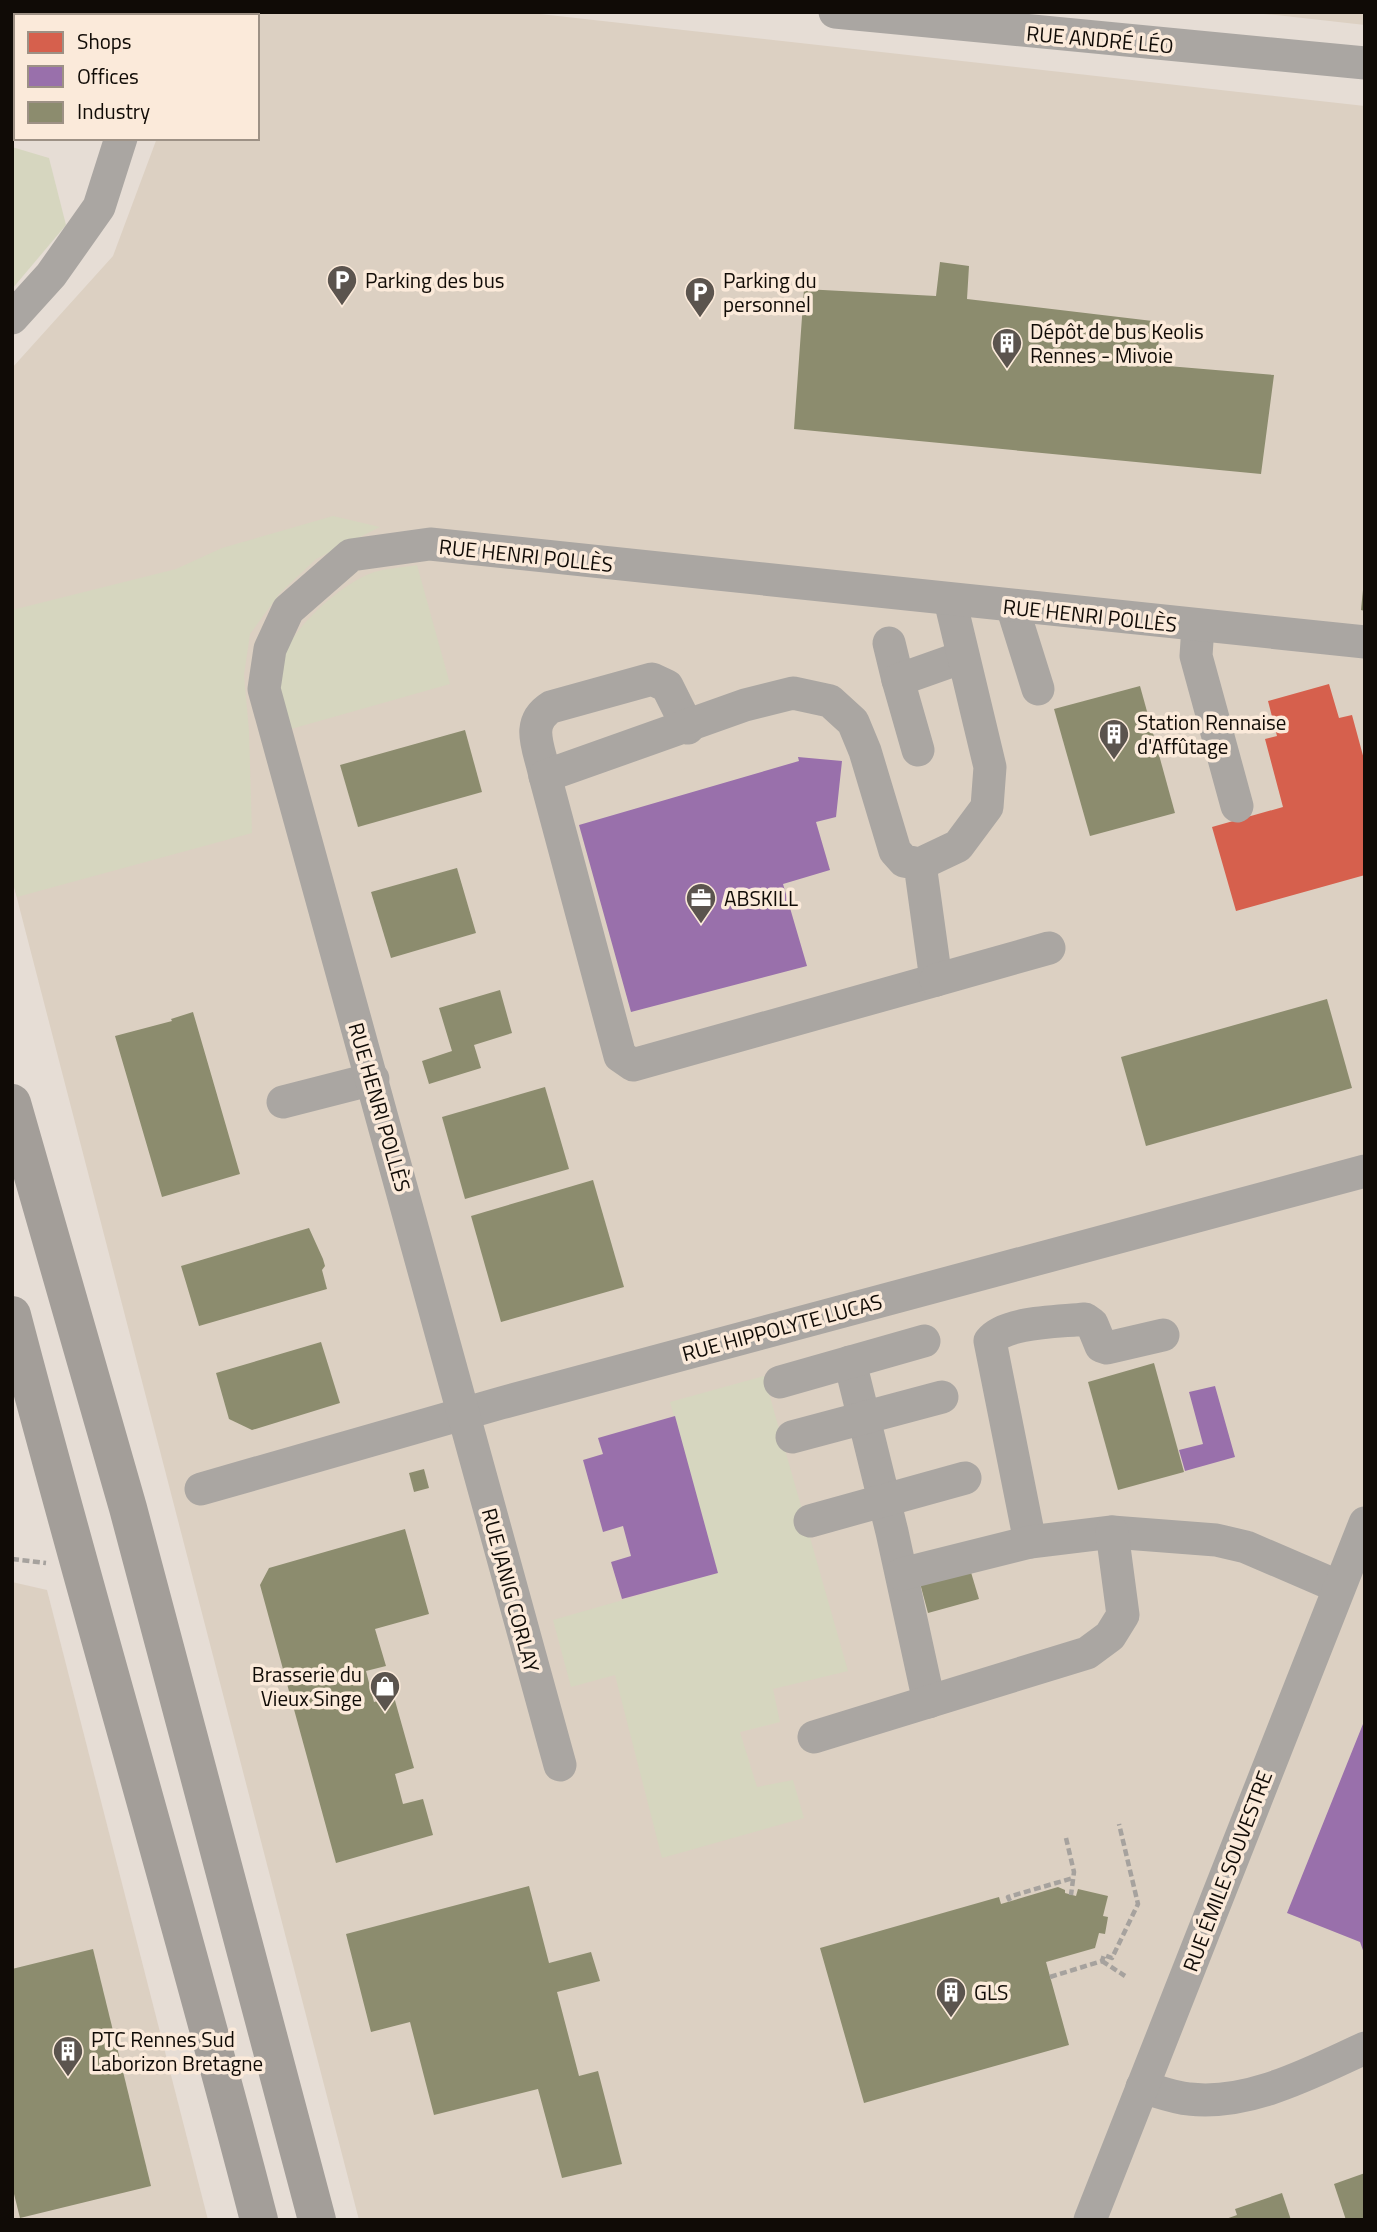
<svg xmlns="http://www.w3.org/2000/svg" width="1377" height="2232" font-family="'Titillium Web',sans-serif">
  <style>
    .industrial { fill: #dcd0c2 }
    .green { fill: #d6d6bf }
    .shops { fill: #d6604d }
    .offices { fill: #9970ab }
    .industry { fill: #8c8c6e }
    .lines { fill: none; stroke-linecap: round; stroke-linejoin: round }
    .path { stroke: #a6a29e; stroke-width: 4.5; stroke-dasharray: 7 3.5; stroke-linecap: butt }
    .minor { stroke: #aaa6a2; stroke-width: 33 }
    .major { stroke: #a39e99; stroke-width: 38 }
    .labels { text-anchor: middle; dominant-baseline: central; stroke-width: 7; stroke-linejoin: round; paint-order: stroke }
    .street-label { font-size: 21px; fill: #100b06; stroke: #fbeada }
    .poi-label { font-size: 21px; fill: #100b06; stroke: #fbeada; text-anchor: start }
  </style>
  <rect width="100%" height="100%" fill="#e6ddd5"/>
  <g class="industrial">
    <path d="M254,12h268l843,94v2114h-1006l-347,-1341v-511l101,-112 44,-118h100v-122h-9z"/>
    <path d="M1241,12h124v13l-89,-10z"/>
    <path d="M12,1582l35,8 161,630h-196z"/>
  </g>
  <g class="green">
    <path d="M12,147l37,11 17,67 -54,64z"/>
    <path d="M333,516l47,11 -64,32 -36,34 -30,41 -6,41 5,56 3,102 -235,64 -5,-18v-269l164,-41 46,-21z"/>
    <path d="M417,565l33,119 -159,45c-4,-15 -11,-32 -13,-47 -3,-41 57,-94 91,-108 14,-6 33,-6 48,-9z"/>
    <path d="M764,1376l84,295 -75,18 7,33 -40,10 17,55 36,-7 11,38 -142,40 -47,-183 -44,12 -18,-67 164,-47 -47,-171z"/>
  </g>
  <path class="shops" d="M1329,684l10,34 13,-3 13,48v112l-129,36 -24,-84 71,-20 -18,-68 12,-3 -9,-35z"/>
  <g class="offices">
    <path d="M798,757l44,4 -6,56 -20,5 14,48 -47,14 24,82 -176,46 -52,-187 220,-64z"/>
    <path d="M1215,1386l20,71 -50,14 -6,-21 24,-6 -14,-52z"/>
    <path d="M675,1416l43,157 -96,26 -11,-37 20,-6 -8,-30 -20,6 -20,-72 20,-6 -5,-16z"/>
    <path d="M1365,1719v234h-1l-4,-11 -73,-29z"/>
  </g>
  <g class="industry">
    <path d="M940,262l29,4 -2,33 194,23 -5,43 118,10 -13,99 -467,-45 10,-140 132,7z"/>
    <path d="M1363,590h2v21l-4,-1z"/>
    <path d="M1140,686l35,127 -85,23 -36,-127z"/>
    <path d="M465,730l17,62 -124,35 -18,-62z"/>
    <path d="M457,868l19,65 -85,25 -20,-66z"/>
    <path d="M500,990l12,43 -38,12 7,23 -52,16 -7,-23 30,-10 -13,-43z"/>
    <path d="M1327,999l25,89 -206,58 -25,-89z"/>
    <path d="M193,1012l47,162 -78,23 -47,-161 57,-15 -1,-2z"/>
    <path d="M545,1087l24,82 -104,30 -23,-82z"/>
    <path d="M593,1180l31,107 -123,35 -30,-106z"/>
    <path d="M309,1228l14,31 2,7 -3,4 5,19 -128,37 -18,-60z"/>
    <path d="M321,1342l19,61 -88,27 -23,-11 -13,-46z"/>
    <path d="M1154,1363l30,109 -66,18 -30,-108z"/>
    <path d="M424,1469l5,19 -15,4 -5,-19z"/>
    <path d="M405,1529l24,85 -54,15 11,37 -20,5 8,31 20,-5 20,71 -19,6 8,30 20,-5 10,36 -97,28 -76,-278 9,-17z"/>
    <path d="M970,1569l9,30 -51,14 -8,-30z"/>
    <path d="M529,1886l20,77 42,-11 9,29 -43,11 22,84 19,-5 24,93 -60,14 -24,-89 -104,26 -24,-93 -39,10 -25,-98z"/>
    <path d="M1058,1887l7,3v3l11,3 2,-7 30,7 -5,20 5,1 -3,17 -6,-1 -4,15 -49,14 23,83 -205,58 -44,-155 179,-51 2,7z"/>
    <path d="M93,1949l58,237 -131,32 -8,-32v-217z"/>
    <path d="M1365,2173v47h-19l-12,-36z"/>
    <path d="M1282,2193l9,27h-68l14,-5 -2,-6z"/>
  </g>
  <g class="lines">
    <g class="path">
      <path d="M12,1559l34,4"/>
      <path d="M1066,1838l8,34 -3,23"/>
      <path d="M1010,1901l-2,-4 65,-19"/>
      <path d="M1102,1961l23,15"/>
      <path d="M1050,1977l52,-16 2,-6 8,3 26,-54 -19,-80"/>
    </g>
    <g class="minor">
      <path d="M89,12l1,4"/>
      <path d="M835,12l530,51"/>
      <path d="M201,16l6,-4"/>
      <path d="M12,318l39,-43 48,-68 22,-69"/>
      <path d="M1012,606l26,83"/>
      <path d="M1198,626l-2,30 41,150"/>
      <path d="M889,643l9,37"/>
      <path d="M918,750l-20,-70 65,-23"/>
      <path d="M545,776c-5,-27 -21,-52 6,-69l101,-28 15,7 21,42"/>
      <path d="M920,864l16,116 -303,85 -13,-9 -75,-280 200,-71 48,-12 37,8 23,21 12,29 30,100 9,10 16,3 38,-18 29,-39 3,-40 -40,-167"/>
      <path d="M936,980l113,-32"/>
      <path d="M283,1102l90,-23"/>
      <path d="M850,1362l42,170 37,170"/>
      <path d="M780,1382l144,-41"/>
      <path d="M792,1437l150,-40"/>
      <path d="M201,1489l300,-86 864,-232"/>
      <path d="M810,1521l155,-43"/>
      <path d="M1030,1542l-40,-201c16,-20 70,-19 95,-22l7,5 9,22 6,2 56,-13"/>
      <path d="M902,1574l128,-32 82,-10 104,8 30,7 93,40"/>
      <path d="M814,1737l273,-84 23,-17 13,-21 -11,-83"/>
      <path d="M560,1765l-296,-1076 6,-40 18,-39 63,-55 79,-11 935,98"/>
      <path d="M1142,2087c15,4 32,11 47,12 61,7 123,-27 176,-51"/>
      <path d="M1090,2220l275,-697"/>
    </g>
    <g class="major">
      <path d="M12,1103l116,405 189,712"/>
      <path d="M12,1315c79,302 169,602 247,905"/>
    </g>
  </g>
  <defs>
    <g id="parking-pin" transform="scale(1.575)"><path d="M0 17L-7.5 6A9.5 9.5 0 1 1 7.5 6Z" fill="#5b544e" stroke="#fbeada"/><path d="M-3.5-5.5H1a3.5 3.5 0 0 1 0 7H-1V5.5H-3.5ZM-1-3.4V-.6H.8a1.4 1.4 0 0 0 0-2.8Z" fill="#fff"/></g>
    <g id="building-pin" transform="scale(1.575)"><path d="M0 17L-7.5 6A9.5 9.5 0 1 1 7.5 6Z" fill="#5b544e" stroke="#fbeada"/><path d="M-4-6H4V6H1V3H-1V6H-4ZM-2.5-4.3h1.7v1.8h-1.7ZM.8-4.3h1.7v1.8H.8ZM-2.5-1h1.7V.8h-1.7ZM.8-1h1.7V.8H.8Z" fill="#fff"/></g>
    <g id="office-pin" transform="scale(1.575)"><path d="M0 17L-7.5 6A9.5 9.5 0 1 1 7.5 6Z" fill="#5b544e" stroke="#fbeada"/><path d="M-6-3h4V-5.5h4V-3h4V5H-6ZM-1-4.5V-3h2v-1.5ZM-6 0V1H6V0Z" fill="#fff"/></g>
    <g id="shop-pin" transform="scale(1.575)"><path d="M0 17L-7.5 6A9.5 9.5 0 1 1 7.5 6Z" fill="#5b544e" stroke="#fbeada"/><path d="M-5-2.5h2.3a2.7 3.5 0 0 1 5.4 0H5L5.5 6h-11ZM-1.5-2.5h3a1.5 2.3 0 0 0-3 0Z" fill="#fff"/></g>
  </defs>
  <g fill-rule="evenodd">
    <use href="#parking-pin" x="342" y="280"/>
    <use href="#parking-pin" x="700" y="292"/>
    <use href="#building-pin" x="1007" y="343"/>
    <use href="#building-pin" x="1114" y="734"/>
    <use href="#office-pin" x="701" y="898"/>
    <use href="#shop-pin" x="385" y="1686"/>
    <use href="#building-pin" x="951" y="1992"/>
    <use href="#building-pin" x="68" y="2051"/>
  </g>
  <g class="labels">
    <g class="street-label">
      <text transform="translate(1100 39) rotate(5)">RUE ANDRÉ LÉO</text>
      <text transform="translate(526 555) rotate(6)">RUE HENRI POLLÈS</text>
      <text transform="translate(1090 615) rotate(6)">RUE HENRI POLLÈS</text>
      <text transform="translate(380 1107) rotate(74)">RUE HENRI POLLÈS</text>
      <text transform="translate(782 1327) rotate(-15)">RUE HIPPOLYTE LUCAS</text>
      <text transform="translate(511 1590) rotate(75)">RUE JANIG CORLAY</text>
      <text transform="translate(1227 1871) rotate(-69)">RUE ÉMILE SOUVESTRE</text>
    </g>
    <g class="poi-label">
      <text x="365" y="280">Parking des bus</text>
      <text x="723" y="280">Parking du<tspan x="723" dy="24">personnel</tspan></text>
      <text x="1030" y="331">Dépôt de bus Keolis<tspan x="1030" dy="24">Rennes - Mivoie</tspan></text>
      <text x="1137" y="722">Station Rennaise<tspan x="1137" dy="24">d'Affûtage</tspan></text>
      <text x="724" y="898">ABSKILL</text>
      <text x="362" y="1674" text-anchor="end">Brasserie du<tspan x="362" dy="24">Vieux Singe</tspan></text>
      <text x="974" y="1992">GLS</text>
      <text x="91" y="2039">PTC Rennes Sud<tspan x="91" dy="24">Laborizon Bretagne</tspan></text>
    </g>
  </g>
  <rect width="1377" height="2232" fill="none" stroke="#100b06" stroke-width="28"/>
  <rect x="14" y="14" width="245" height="126" fill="#fbeada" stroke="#9d9185" stroke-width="2"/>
  <rect x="28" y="32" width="35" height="21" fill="#d6604d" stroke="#9d9185" stroke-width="2"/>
  <text x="77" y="49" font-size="21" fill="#100b06">Shops</text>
  <rect x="28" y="66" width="35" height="21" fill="#9970ab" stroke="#9d9185" stroke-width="2"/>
  <text x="77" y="84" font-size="21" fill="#100b06">Offices</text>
  <rect x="28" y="102" width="35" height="21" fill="#8c8c6e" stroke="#9d9185" stroke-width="2"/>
  <text x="77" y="119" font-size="21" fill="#100b06">Industry</text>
</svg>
